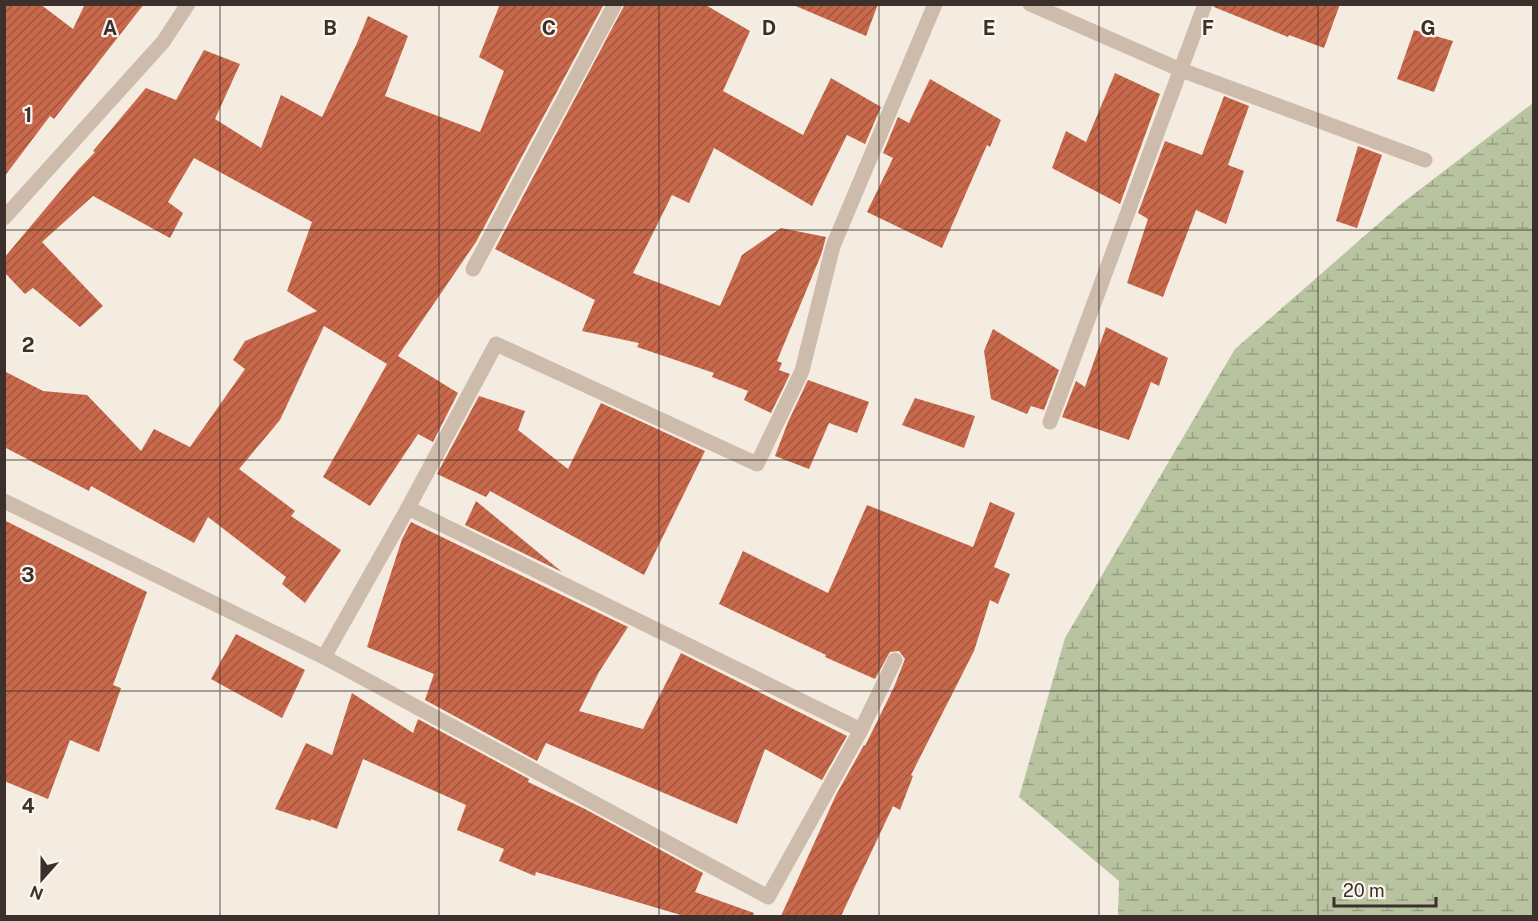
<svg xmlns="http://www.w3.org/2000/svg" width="1538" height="921" font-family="'Public Sans',sans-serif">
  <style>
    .wetland { fill: url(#wetland-marsh) }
    .building { fill: url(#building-hatch) }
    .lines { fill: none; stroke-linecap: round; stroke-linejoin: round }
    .street { stroke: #cdbbac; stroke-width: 15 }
    .grid { fill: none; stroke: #3b302b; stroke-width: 1.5; stroke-opacity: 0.55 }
    .grid-label { font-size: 20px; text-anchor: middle; font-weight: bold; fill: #3b302b; stroke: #fbf5ee; stroke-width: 4.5; stroke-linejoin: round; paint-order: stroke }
  </style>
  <defs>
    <pattern id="wetland-marsh" width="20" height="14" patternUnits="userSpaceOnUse" patternTransform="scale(1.5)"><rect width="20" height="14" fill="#b8c4a0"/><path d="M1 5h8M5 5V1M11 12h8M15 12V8" fill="none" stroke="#97a083"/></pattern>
    <pattern id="building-hatch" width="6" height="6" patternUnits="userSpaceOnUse" patternTransform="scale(1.5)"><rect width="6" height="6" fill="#c8694b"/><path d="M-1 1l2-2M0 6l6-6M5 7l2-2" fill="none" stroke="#a4573f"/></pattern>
  </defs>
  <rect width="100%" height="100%" fill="#f4ebe1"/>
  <path class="wetland" d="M1533,103v813h-415l1,-35 -100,-84 46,-159 170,-289 166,-145z"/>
  <g class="building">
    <path d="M4,4h36l33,25 12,-25h59l-90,115 -4,-3 -46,61z"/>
    <path d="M500,4h104l-128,238 -78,114 60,37 -25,49 -15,-8 -48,72 -47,-29 64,-113 -63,-38 -44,94 -41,49 56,42 -4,5 50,34 -36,53 -23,-19 4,-7 -78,-60 -14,26 -103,-57 -2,5 -85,-44v-76l39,20 44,4 54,56 13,-22 36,18 55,-78 -12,-9 12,-19 72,-30 -30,-20 25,-69 -118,-64 -26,44 15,11 -13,25 -77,-42 -51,46 61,64 -23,21 -47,-39 -8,6 -21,-22v-14l73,-87 18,-19 -2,-1 53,-63 30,12 28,-50 36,14 -25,55 46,29 20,-53 41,22 35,-74 11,-27 40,20 -23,60 95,36 24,-61 -25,-14z"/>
    <path d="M625,4h79l46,27 -27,60 80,44 28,-57 50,29 -16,37 -18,-9 -35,71 -98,-58 -25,55 -17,-8 -39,78 87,33 22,-51 39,-27 45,9 -5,18 -44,106 5,2 -3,7 11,4 -19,39 -27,-13 4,-9 -36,-14 2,-4 -77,-26 2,-4 -57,-12 13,-31 -100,-51z"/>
    <path d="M791,4h87l-12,32z"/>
    <path d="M1214,4h126l-16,44 -35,-13 -1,2 -74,-30z"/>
    <path d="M1414,30l39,11 -19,51 -37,-13z"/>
    <path d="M1115,73l45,21 -40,110 -68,-36 14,-37 20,11z"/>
    <path d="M930,79l71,41 -11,27 -3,-2 -45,103 -75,-36 26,-54 -10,-5 15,-36 11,6z"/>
    <path d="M1224,96l25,10 -21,59 16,6 -18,53 -30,-14 -33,87 -36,-14 21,-64 -10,-6 27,-72 37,14z"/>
    <path d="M1358,146l24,9 -25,73 -21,-7z"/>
    <path d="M1106,327l62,31 -9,28 -8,-4 -22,58 -67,-23 14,-36 9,6z"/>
    <path d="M993,329l66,41 -15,40 -13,-4 -4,8 -36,-15 -7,-48z"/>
    <path d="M808,380l61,22 -12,31 -28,-10 -20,46 -34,-13 13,-34z"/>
    <path d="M479,396l46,15 -7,19 50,39 33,-66 104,48 -61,124 -154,-84 -4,6 -49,-23z"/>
    <path d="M915,398l60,18 -11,32 -62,-23z"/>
    <path d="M476,501l86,71 -97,-47z"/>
    <path d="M990,502l25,11 -21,54 16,7 -12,30 -8,-4 -16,51 -63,124 2,1 -13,34 -7,-4 -52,110h-60l55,-121 28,-50 1,1 29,-59 11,-28 -6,-8 -9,1 -15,27 -50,-22 1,-2 -107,-51 24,-53 85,42 39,-88 106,42z"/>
    <path d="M4,520l143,72 -34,93 8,3 -22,64 -29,-12 -22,59 -44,-18z"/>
    <path d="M411,522l217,105 -29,45 -20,39 64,18 38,-76 166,83 -25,44 -57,-31 -28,75 -191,-81 -9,18 -112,-61 9,-26 -67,-27 35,-108z"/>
    <path d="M236,634l69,36 -23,48 -71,-39z"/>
    <path d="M352,693l61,40 5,-14 111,60 -1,3 57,27 118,64 -8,19 59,21 -1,3h-69l-148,-44 -1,4 -36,-15 5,-12 -47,-19 9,-25 -103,-46 -26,70 -26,-10v2l-36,-12 31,-66 26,12z"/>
  </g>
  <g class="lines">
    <g class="street">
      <path d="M1030,4l151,66 244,90"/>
      <path d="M4,218l159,-176 25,-38"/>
      <path d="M473,269l142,-265"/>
      <path d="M1050,422l155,-418"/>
      <path d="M4,501l320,156 444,240 93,-167 34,-70"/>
      <path d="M408,508l453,222"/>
      <path d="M324,657l84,-149 88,-164 261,120 45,-93 31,-125 102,-242"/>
    </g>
  </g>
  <path class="grid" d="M220,4v912M439,4v912M659,4v912M879,4v912M1099,4v912M1318,4v912M4,230h1530M4,460h1530M4,691h1530"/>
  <g class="grid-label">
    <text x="110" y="35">A</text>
    <text x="330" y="35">B</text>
    <text x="549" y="35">C</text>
    <text x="769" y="35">D</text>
    <text x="989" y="35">E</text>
    <text x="1208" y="35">F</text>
    <text x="1428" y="35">G</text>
    <text x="28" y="122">1</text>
    <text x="28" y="352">2</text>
    <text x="28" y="582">3</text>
    <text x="28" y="813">4</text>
  </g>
  <rect width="1538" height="921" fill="none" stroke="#3b302b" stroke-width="12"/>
  <g transform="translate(42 879) rotate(201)" stroke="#fbf5ee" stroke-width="4.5" paint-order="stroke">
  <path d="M0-4.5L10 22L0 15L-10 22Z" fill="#3b302b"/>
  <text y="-9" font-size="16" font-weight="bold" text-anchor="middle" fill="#3b302b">N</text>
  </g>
  <path d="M1334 897v9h102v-9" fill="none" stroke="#3b302b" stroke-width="3"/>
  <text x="1343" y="897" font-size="18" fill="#3b302b" stroke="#fbf5ee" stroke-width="4.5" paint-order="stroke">20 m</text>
</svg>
